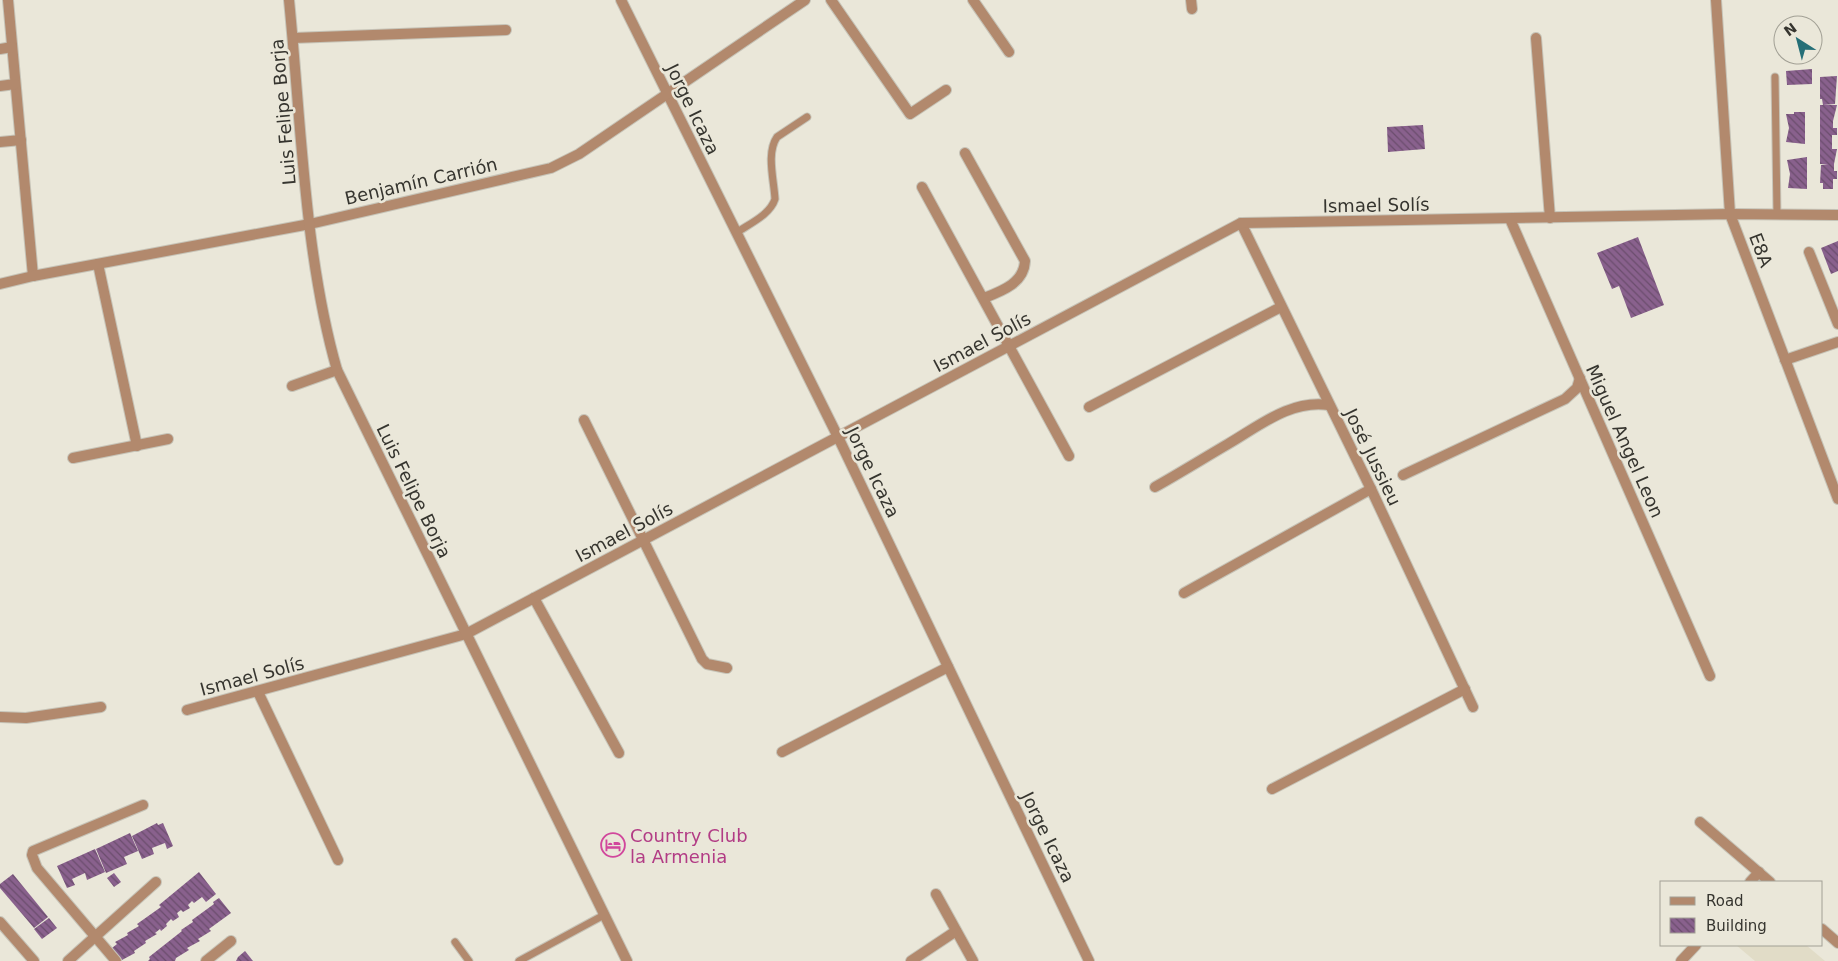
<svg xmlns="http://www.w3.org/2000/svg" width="1838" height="961" font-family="'DejaVu Sans',sans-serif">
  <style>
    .built { fill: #e1dcc7 }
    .building { fill: url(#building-back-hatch) }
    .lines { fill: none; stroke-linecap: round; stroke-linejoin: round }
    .service-casing { stroke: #c6c3b7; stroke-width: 9 }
    .minor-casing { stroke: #c6c3b7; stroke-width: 12 }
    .tertiary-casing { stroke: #c6c3b7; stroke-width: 12 }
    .service { stroke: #b2896d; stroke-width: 7 }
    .minor { stroke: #b2896d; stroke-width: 10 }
    .tertiary { stroke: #b2896d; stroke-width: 10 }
    .labels { text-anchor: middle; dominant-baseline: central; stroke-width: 5; stroke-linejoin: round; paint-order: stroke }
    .street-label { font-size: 18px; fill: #36352f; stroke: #eae7d9 }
    .hotel-label { font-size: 18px; fill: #b23c85; stroke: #eae7d9; text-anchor: start }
  </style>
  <defs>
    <pattern id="building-back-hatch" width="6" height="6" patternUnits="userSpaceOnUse" patternTransform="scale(1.25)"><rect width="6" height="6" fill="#89618d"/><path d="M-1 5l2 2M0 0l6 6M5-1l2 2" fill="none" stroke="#6b4d6d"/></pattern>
  </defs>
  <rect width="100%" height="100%" fill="#eae7d9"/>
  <path class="built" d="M1736,945h70l19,16h-70z"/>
  <g class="building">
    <path d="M1812,69v15l-25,1 -1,-14z"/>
    <path d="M1837,76l-2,28 -12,1 -1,-6h-2v-22z"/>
    <path d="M1820,105h17l-4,16v7h4v7h-5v14h5l-3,15v7h3v8h-4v10h-10v-6h-3l1,-18 7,-1h-8z"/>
    <path d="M1794,112h11v32l-19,-2 3,-14 -3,-14h8z"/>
    <path d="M1423,125l2,24 -37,3 -1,-25z"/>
    <path d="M1807,157v32l-19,-1 2,-14 -3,-14z"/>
    <path d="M1638,237l26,68 -33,13 -12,-32 -7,3 -15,-36z"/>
    <path d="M1838,241v30l-7,3 -10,-26z"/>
    <path d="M157,823l1,2 5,-2 10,23 -6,3 -2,-6 -13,5 2,6 -12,5 -10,-23z"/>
    <path d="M130,833l8,18 -14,6 3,7 -21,9 -10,-24z"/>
    <path d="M95,849l10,23 -18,8 -2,-7 -13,6 3,6 -8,3 -10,-22z"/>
    <path d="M199,872l17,22 -10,8 -4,-5 -8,6 -2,-2 -4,4 2,3 -7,4 -2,-2 -4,3 2,4 -6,4 -2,-2 -5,5 1,2 -6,5 -1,-2 -5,4 2,1 -12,7 1,2 -12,8 1,2 -13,7 -10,-12 5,-4 -2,-2 13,-7 -1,-2 12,-7 -2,-2 24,-17 -2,-2z"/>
    <path d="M114,873l7,9 -7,5 -7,-9z"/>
    <path d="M13,874l35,43 -14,11 -34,-40v-4z"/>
    <path d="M219,898l12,15 -22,16 2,2 -13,8 2,2 -13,7 2,2 -13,8 -1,3h-27l2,-2 -1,-2 33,-26 -1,-1 12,-8 -1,-2 22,-16 -1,-2z"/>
    <path d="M49,918l8,10 -15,11 -8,-10z"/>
    <path d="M245,951l8,10h-17l2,-4z"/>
  </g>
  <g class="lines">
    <g class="service-casing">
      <g id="service">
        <path d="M1775,77l2,137"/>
        <path d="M736,233c13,-9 34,-18 39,-34 -1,-19 -9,-46 2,-62l30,-20"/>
        <path d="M455,942l14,19"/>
        <path d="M519,961l85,-46"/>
      </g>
    </g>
    <g class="minor-casing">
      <g id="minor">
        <path d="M8,0l25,276"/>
        <path d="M621,0l217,437 251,524"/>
        <path d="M831,0l79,114 36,-24"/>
        <path d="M973,0l36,52"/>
        <path d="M1191,0l1,9"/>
        <path d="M1716,0l14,214 108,285"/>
        <path d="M293,38l213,-8"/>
        <path d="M1536,38l14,180"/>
        <path d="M0,49l12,-2"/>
        <path d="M0,86l15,-2"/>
        <path d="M0,142l21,-2"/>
        <path d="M965,153l60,108c-1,22 -23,30 -41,37"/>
        <path d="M922,187l147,269"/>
        <path d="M1510,219l200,457"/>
        <path d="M1241,223l130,266 102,218"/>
        <path d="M1809,252l29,72"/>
        <path d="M98,264l39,182"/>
        <path d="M0,284l33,-8 277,-52 241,-56 28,-14 226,-154"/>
        <path d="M1785,360l53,-18"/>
        <path d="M292,386l45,-16"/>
        <path d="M1089,407l192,-100"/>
        <path d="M584,420l118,239 5,5 20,4"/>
        <path d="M73,458l95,-19"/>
        <path d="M1403,475l162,-76 12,-11 3,-10"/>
        <path d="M1155,487c25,-14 49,-29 73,-43 31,-18 63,-45 101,-39"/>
        <path d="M1184,593l187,-104"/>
        <path d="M534,598l85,155"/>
        <path d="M258,692l80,168"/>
        <path d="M187,710l279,-76 775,-411 489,-9 108,1"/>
        <path d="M0,717l26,1 75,-11"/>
        <path d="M782,752l166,-85"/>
        <path d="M1272,789l193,-100"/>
        <path d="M1700,822l70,60"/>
        <path d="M1750,882l9,-10"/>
        <path d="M936,894l37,67"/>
        <path d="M0,922l34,39"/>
        <path d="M1822,929l16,14"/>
        <path d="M68,961l88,-79"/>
        <path d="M116,961l-79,-93 -5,-13 1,-4 110,-46"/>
        <path d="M206,961l25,-20"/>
        <path d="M911,961l45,-30"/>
        <path d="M1681,961l15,-16"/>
      </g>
    </g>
    <g class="tertiary-casing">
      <path id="tertiary" d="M289,0c12,120 15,255 48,370l290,591"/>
    </g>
    <use href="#service" class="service"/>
    <use href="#minor" class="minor"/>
    <use href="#tertiary" class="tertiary"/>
  </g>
  <defs>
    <g id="hotel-ring" transform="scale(1.25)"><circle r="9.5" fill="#eae7d9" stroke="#d1479c" stroke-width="1.5"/><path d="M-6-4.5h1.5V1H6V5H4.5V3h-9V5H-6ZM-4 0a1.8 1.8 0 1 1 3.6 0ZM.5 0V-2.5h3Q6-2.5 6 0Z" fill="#d1479c"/></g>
  </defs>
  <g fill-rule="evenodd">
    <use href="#hotel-ring" x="613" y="845"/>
  </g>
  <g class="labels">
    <g class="street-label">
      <text transform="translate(693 109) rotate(64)">Jorge Icaza</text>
      <text transform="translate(283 112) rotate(-95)">Luis Felipe Borja</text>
      <text transform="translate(421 181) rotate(-13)">Benjamín Carrión</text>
      <text transform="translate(1376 205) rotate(-1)">Ismael Solís</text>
      <text transform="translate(1761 250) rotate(69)">E8A</text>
      <text transform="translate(982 342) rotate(-28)">Ismael Solís</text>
      <text transform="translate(1625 441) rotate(66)">Miguel Angel Leon</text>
      <text transform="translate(1373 457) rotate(64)">José Jussieu</text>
      <text transform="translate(873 472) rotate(64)">Jorge Icaza</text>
      <text transform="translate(414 491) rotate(64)">Luis Felipe Borja</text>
      <text transform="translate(624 532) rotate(-28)">Ismael Solís</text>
      <text transform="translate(252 676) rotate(-15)">Ismael Solís</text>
      <text transform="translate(1048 837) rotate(64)">Jorge Icaza</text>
    </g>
    <g class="hotel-label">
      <text x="630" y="835">Country Club<tspan x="630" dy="21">la Armenia</tspan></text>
    </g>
  </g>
  <rect x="1660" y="881" width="162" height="65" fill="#eae7d9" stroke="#a2a095"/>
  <rect x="1670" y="897" width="25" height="8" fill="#b2896d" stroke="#a2a095"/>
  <text x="1706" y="906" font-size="15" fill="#36352f">Road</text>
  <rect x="1670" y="918" width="25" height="15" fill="url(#building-back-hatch)" stroke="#a2a095"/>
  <text x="1706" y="931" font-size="15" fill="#36352f">Building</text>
  <g transform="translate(1798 40) rotate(324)"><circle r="24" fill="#eae7d9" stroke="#a2a095"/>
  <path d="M0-4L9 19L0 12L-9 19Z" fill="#256f77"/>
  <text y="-8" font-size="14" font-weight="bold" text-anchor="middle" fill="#36352f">N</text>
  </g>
</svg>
